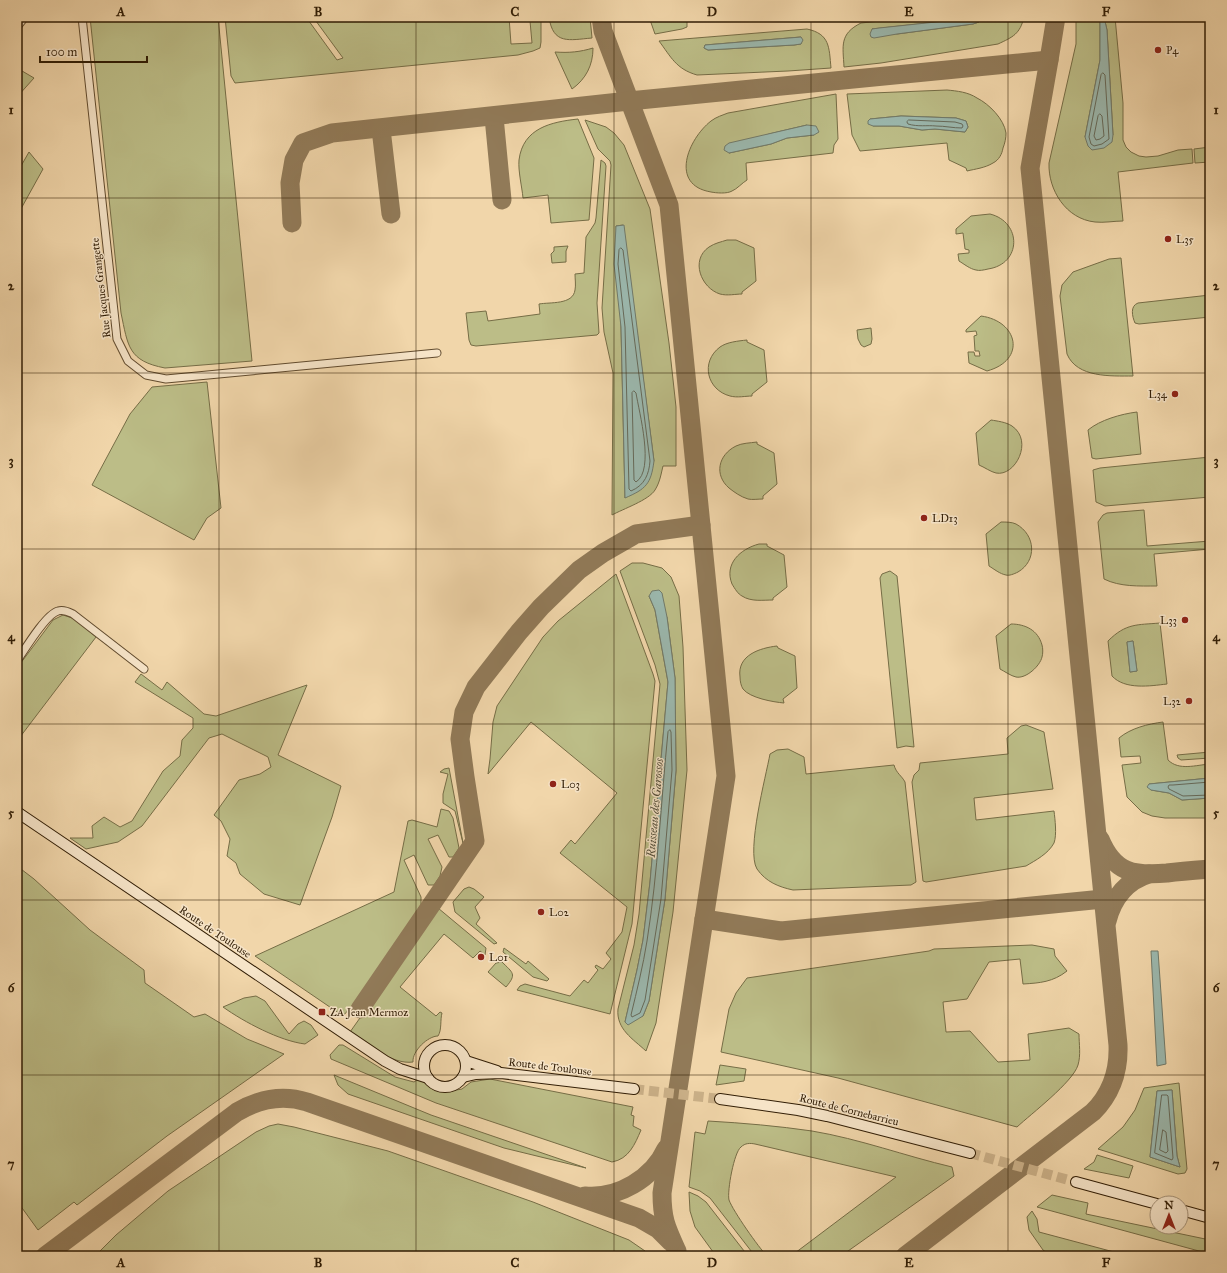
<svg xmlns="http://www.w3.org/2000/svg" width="1227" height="1273" font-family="'IM FELL Great Primer',serif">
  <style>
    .green { fill: #bcbd87; stroke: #766d46; fill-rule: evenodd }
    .water { fill: #9bb8ae; stroke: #717a6a }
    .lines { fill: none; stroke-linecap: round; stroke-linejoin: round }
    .shore { stroke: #666a5a; stroke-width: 1 }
    .taxiway { stroke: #917a58; stroke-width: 19 }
    .secondary-tunnel { stroke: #cbb189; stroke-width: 10; stroke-dasharray: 10 5; stroke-linecap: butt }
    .street-casing { stroke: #614b2e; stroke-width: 9 }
    .secondary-casing { stroke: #311d05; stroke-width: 12 }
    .street { stroke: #f6e4c8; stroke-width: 7 }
    .secondary { stroke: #f6e4c8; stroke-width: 10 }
    .grid { fill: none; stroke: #311d05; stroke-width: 1; stroke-opacity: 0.55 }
    .poi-dot { fill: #8f2418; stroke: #f6e4c8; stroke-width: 1.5 }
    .labels { text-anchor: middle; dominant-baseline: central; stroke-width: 3; stroke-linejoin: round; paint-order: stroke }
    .poi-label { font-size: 11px; fill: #311d05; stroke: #f6e4c8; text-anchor: start }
    .street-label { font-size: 11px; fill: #311d05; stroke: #f6e4c8 }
    .water-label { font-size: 12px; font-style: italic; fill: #514c38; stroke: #f6e4c8 }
    .neatline { fill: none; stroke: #311d05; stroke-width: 1.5 }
    .grid-label { font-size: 13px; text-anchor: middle; font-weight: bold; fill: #311d05 }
  </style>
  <rect width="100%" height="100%" fill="#f1d6aa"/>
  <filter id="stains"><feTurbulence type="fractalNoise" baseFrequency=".005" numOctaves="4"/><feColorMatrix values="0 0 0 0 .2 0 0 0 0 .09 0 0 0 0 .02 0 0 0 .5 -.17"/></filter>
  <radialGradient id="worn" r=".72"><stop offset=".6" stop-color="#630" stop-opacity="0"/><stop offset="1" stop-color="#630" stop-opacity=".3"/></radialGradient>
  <g class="green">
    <path d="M90,17h128l34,344 -87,7c-37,-7 -37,-22 -44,-55z"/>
    <path d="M225,17h81l31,43 6,-2 -30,-41h196l2,27 21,-1 -2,-22 7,-4h4v25l-1,6 -7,3 -15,4 -283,28 -4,-7z"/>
    <path d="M549,17h41l2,21c-23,2 -39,7 -43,-21z"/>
    <path d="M649,17h38v10l-5,2 -27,5z"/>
    <path d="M918,17h106c-4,17 -11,20 -26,27l-117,19 -37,4c-1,-21 -5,-33 17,-44zM964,19h15v3l-6,2 -76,10 -25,-5z"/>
    <path d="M1076,17h24v43l-15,77 28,-2 -6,-105 -3,-13h11l8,86v37l3,7 5,5 8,4 7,1 12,-1 20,-6 14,-1 1,14 -75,9 5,49c-9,0 -19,2 -28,1 -29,-3 -47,-32 -46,-59l27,-119z"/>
    <path d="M807,29c23,5 22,18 24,39l-43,3 -91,4c-21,-6 -26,-18 -38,-34zM801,37v7l-7,1 -86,5 -4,-2 1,-3z"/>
    <path d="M593,48c0,17 -7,31 -21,41l-17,-37c14,1 25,0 38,-4z"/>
    <path d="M17,68l17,10 -17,19z"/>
    <path d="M947,90c10,1 21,2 30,8 12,6 27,21 29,35 0,5 -1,10 -3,15 -1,6 -4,12 -10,15 -8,5 -18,6 -26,8l-1,-3 -17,-8 -2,-17 -87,8 -8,-16 -5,-41zM901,116l55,2 10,3 2,6 -3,5 -30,-3 -13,1 -23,-4h-26l-3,-7z"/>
    <path d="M836,94l2,45 -4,6 -1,8 -87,10 1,17c-5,3 -10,9 -15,11 -5,3 -16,2 -21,1 -42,-7 -23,-53 0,-71 5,-4 12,-6 17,-8zM807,125l7,10 -27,3 -16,6 -42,9 40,-19z"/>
    <path d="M578,119l16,39 -5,62 -38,3 -3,-28 -25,3c-1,-11 -5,-27 -4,-38 4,-32 32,-38 59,-41z"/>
    <path d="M585,120l21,7 8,6 10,12 26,64 19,134 7,64v59h-13c-2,8 -3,16 -8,24 -6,10 -32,19 -43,25l1,-142 -9,-41 -2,-24 9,-143 -1,-4 -12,-12zM623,225l31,236 -29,37 -4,-171 -5,-101z"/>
    <path d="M1210,147v15l-15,1 -1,-14z"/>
    <path d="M29,152l14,17 -26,47v-43z"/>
    <path d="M601,160l4,3 1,3 -9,137 2,30 -2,2 -121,11 -5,-1 -2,-5 -3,-27 20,-2 2,10 52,-7 -1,-10c11,-2 34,1 36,-14 1,-5 0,-11 0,-16l9,-1 2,-36 9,-14 1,-5z"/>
    <path d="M990,214c32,8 32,50 -2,55 -4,1 -9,2 -12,1 -6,-1 -12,-6 -17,-9l-1,-7 11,-1v-3l-4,-1 -2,-16 -7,1v-5l15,-13z"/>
    <path d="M727,240h9l18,8 2,33 -14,11v2c-6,0 -15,2 -22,0 -19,-6 -30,-34 -11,-47 6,-4 12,-5 18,-7z"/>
    <path d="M568,246l-2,5v11l-14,1 -1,-9 3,-3v-4z"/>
    <path d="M1121,258l12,118c-22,0 -56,2 -66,-22l-7,-58 2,-11 11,-13 36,-13z"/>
    <path d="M1210,295v22l-71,7 -4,-1c-3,-7 -5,-17 3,-20z"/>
    <path d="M981,316c37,5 46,44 6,55l-18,-8 -1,-11h6l1,4h5l-1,-5h-4l-1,-15 3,-1 -1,-4 -10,1v-2z"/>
    <path d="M871,328l1,11 -1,5 -7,3 -3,-2 -3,-6 -1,-9z"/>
    <path d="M747,340v2l17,8 3,32 -15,12v2c-6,0 -15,2 -22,0 -23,-6 -30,-34 -10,-49 7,-5 18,-6 27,-7z"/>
    <path d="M207,382l14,126 -14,10 -13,22 -102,-55 38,-71 22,-27z"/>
    <path d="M1137,412l4,42 -45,5 -4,-1 -4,-28c12,-10 33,-16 49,-18z"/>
    <path d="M991,420c6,1 15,2 21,6 22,15 3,51 -16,47 -5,-1 -12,-6 -17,-8l-3,-32z"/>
    <path d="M757,442v2l17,9 3,31 -14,12v3c-5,0 -11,1 -15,0 -7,-2 -14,-7 -19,-11 -15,-13 -11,-33 7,-42 6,-3 14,-3 21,-4z"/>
    <path d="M1210,457v40l-105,9 -9,-4 -3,-32 7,-2z"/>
    <path d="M1144,510l3,36 63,-5v8l-56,5 3,32c-18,0 -37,1 -53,-7l-6,-57 5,-7 4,-2z"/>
    <path d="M1001,522c5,0 11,0 15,2 20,11 21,37 2,48 -4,2 -9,4 -12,3 -6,-1 -12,-6 -17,-9l-3,-32z"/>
    <path d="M759,544h8v2l17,9 3,32 -14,11v2c-10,0 -22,2 -31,-4 -4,-2 -7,-7 -10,-12 -8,-20 8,-35 27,-40z"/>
    <path d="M632,563h11l19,5 9,9 8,19 4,51 4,123 -14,142 -17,111 -10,28c-13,-12 -30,-22 -28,-42l16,-64 5,-31 21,-230 -5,-19 -35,-94zM649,596l18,21 8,61 1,93 -11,128 -16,102 -6,15 -18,6 12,-52 6,-30 7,-58 18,-200 -13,-72z"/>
    <path d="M890,571l7,5 17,171 -8,-1 -9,2 -17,-170 2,-4z"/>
    <path d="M616,574l37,100 2,7 -23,243 -22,90 -93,-24 3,-4 5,-2 45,12 14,-16 4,3 10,-13 -3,-3 1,-2 7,4 8,-10 -5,-6 16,-21 5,-25 -67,-54 11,-13 4,4 42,-51 -86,-71 -43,52 2,-15 3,-37 4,-16 46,-69 15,-16z"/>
    <path d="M63,615l12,4 21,18 -79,104v-73l36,-48z"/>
    <path d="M1160,623l7,61c-17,2 -42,6 -55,-8l-4,-35c18,-18 29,-16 52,-18zM1133,641l4,30 -7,1 -3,-30z"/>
    <path d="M1011,624c14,0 27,6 31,21 1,3 1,9 0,12 -2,9 -16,22 -26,20 -5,-1 -12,-6 -16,-8l-4,-33z"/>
    <path d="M777,646l1,2 17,8 2,32 -14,11 1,4c-11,-1 -34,-5 -41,-14 -2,-3 -3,-8 -3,-12 -3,-22 20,-29 37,-31z"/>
    <path d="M141,674l21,16 5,-8 37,32 12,2 91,-31 -29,70 63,31 -9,31 -32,88 -36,-11 -24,-20 -4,-11 -9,-7 3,-17 -9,-18 -7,-6 25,-35 21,-6 11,-7 -3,-10 -46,-23 -13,4 -67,88 -24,16 -32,7 -16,-11h23l-1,-12 12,-9 16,10 12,-6 31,-50 17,-15 2,-16 11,-12v-10l-58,-36z"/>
    <path d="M1163,722l5,38c11,11 28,5 42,4v14l-61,6 2,6 18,3 13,7 28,-2v20h-45l-13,-2 -10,-4 -15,-15 -5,-32 19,-2 -1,-7 -19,1 -2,-19c12,-10 29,-14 44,-16z"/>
    <path d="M1026,725l18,7 9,57 -79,9 2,22 78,-9c1,8 3,24 0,32 -6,11 -18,17 -28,23l-100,16 -3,-1 -11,-99 2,-7 5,-5 1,-7 88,-9 -1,-16 14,-12z"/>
    <path d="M788,749l16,8 2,17 88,-9c2,8 8,11 11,17l11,100 -5,3 -118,5c-14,-3 -27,-8 -36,-21 -11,-18 9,-93 13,-115l7,-4z"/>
    <path d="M1210,752v6l-29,2 -3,-2 -1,-3z"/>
    <path d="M449,768l14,75 -8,-32 -12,-8v-9l5,-20 -8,-2 4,-3z"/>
    <path d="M441,809l8,2 4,7 6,30 -6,9h-4l-11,-22 -10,4 14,28 -2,9 -6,9h-6l-14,-30 -10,5 17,37v8l-63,94 -15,17 -88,-60 139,-64 14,-71 4,-1 25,7z"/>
    <path d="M17,866l17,13 56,51 54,40 1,13 49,34 11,-3 42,25 37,15 -117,82 -90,69 -3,-3 -36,28 -21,-29z"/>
    <path d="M469,887l5,2 10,8 -9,10 5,11 -4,6 21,19 -3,1 -39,-32 -2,-10 11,-13z"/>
    <path d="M438,908l48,40 -1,7 -5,-4 -7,7 -29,-24 -44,53 36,29 4,-4 2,1c-2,7 0,17 -4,23 -10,0 -26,15 -25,26 -21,3 -45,-18 -63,-30z"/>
    <path d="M1032,945l22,4 1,7 12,15c-14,11 -27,12 -44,13l-3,-25 -31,3 -22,37 -24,3 3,30 24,-1 28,31 32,-2 -2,-26 41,-6 10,6c0,10 2,21 -1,31 -5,17 -47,49 -61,62l-179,-49 -117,-26 8,-43 7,-16 11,-15 182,-27 5,-2z"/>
    <path d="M504,948l22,16 2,-3 21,18 -2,2 -14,-4 -30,-25z"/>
    <path d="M502,962c11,11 15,12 4,25l-18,-15 8,-9z"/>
    <path d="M256,996l9,5 24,33 9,-10 6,-3 7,4 7,10 -13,9c-25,-3 -61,-22 -82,-37l21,-9z"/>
    <path d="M339,1045h4l52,32 19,5 3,-2 1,-4 5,2 9,9 9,4h10l11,-2 9,-7 19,-3 143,28 -2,8 3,1 -1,10 8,4c-6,14 -12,29 -29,32l-176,-59 -105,-44 -1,-4z"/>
    <path d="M720,1065l26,4 -2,12 -28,4z"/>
    <path d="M334,1075l97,40 155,53 -82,-20 -156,-54 -10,-9z"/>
    <path d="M1179,1083l8,86 -2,4 -7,1 -80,-25 25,-22 12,-17 9,-22zM1172,1090l5,66 3,11 -30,-10 7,-66z"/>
    <path d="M708,1121c35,2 70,5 104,10 48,8 93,25 140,36l2,9 -113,80h-50l105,-79 -141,-33c-5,-1 -10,-1 -14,3 -7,5 -14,44 -12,53 4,11 30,48 38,56h-12l-45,-58 -10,-7 -11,-4 6,-55 10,2z"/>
    <path d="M278,1124l16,3 94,24 145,51 96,38 16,11 4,5h-554l21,-21 52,-44 88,-59 13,-6z"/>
    <path d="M1097,1155l36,11 -4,12 -45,-9 10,-7z"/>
    <path d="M689,1192l9,4 8,6 42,54h-32l-21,-29 -5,-16z"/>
    <path d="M1052,1195l36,8 -2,11 124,26v14l-173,-47z"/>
    <path d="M1032,1211l5,8 2,13 90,24h-78l-8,-6 -14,-20 -2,-13z"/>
  </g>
  <g class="water">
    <path d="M1100,17h4l3,13 6,105 -1,7 -8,6 -12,2 -4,-4 -3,-9 15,-77z"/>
    <path d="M964,19h15v3l-6,2 -76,10 -23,4 -3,-1 -1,-3 2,-5 7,-1z"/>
    <path d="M801,37l2,3 -2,4 -7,1 -86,5 -4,-2 1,-3z"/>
    <path d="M901,116l55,2 10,3 2,6 -3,5 -30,-3 -13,1 -23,-4h-26l-5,-2v-3l2,-2z"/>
    <path d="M807,125l9,1 3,6 -5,3 -27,3 -16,6 -42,9 -5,-3 1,-4 4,-3z"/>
    <path d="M624,225l30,236c-3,23 -8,28 -29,37l-4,-171 -7,-63 2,-38z"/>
    <path d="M659,590l3,3 5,24 8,61 1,92 -11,129 -16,102 -6,15 -15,9 -3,-3 12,-52 6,-30 7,-58 18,-200 -13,-72 -6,-14 3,-5z"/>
    <path d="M1133,641l4,30 -7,1 -3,-30z"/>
    <path d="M1210,778v20l-28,2 -13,-7 -18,-3 -4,-3 2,-3z"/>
    <path d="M1151,951h7l8,113 -9,2z"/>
    <path d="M1172,1090l5,66 3,11 -30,-10 7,-66z"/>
  </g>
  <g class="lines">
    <g class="shore">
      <path d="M1103,73l2,2 4,64 -7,5 -8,2 -3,-2 -2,-7 12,-62z"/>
      <path d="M1100,114l2,2 2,20 -4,3 -4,1 -2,-4 4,-20z"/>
      <path d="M909,120l46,2 7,2 1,2 -1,2c-9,0 -17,-2 -26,-2 -9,-1 -18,1 -28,-2l-1,-2z"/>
      <path d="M621,248l2,2 27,211c-1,13 -5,24 -19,30l-2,-2 -4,-162 -7,-63 1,-14z"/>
      <path d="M634,391l2,2c3,19 19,77 0,89l-2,-2 -2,-87z"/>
      <path d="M670,730l1,2 1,38 -11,129 -16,101 -5,13 -8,4 -1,-2c6,-25 12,-49 16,-74 11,-69 14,-140 21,-209z"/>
      <path d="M1210,782l-37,3h-4l-1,2 1,2 14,7 27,-1"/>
      <path d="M1162,1095h5l1,1 5,62 -1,2 -17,-7z"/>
      <path d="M1163,1130l3,2 2,19 -2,2 -6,-3z"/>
    </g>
    <g class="taxiway">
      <path d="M601,17l2,14 66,174 57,571 -64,417c0,26 4,34 15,58"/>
      <path d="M494,117l8,83"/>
      <path d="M381,129l10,85"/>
      <path d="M292,223l-2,-40 4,-23 9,-17 29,-10 297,-32 420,-41"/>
      <path d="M1100,839c14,34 34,37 67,34 14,-2 29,-3 43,-4"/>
      <path d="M704,919l77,12 322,-32"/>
      <path d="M1107,921c6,-23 19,-40 42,-47"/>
      <path d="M360,1009l115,-168 -10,-64 -5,-38 4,-27 12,-25 43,-55 22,-25 38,-37 24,-17 33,-19 65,-9"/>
      <path d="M585,1196c33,3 68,-18 81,-47"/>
      <path d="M45,1256l192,-144c22,-13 45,-18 70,-10l332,116 19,11 13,13"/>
      <path d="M905,1256l188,-144c18,-18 26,-41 25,-67l-88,-877 19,-108 7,-43"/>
    </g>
    <g class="secondary-tunnel">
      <path d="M634,1089l86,10"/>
      <path d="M970,1153l106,29"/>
    </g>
    <g class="street-casing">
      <g id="street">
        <path d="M82,17l35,322 11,22 18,14 20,4 271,-26"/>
        <path d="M17,27l8,-10"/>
        <path d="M17,661c8,-12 29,-47 41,-50 6,-2 11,1 15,3l71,55"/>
      </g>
    </g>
    <g class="secondary-casing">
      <g id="secondary">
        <path d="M17,812l368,249 15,8 28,9"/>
        <circle cx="445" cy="1066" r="21"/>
        <path d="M466,1061l31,10"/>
        <path d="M463,1077l13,-3 25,-1 133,16"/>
        <path d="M720,1099l78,11 29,6 143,37"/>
        <path d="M1076,1182l81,22"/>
        <path d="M1181,1210l29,8"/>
      </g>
    </g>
    <use href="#street" class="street"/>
    <use href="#secondary" class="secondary"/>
  </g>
  <path class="grid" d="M219,17v1239M416,17v1239M614,17v1239M811,17v1239M1008,17v1239M17,198h1193M17,373h1193M17,549h1193M17,724h1193M17,900h1193M17,1075h1193"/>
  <g class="poi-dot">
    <circle cx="1158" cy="50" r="4"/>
    <circle cx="1168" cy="239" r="4"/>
    <circle cx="1175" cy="394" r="4"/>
    <circle cx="924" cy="518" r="4"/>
    <circle cx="1185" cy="620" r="4"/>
    <circle cx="1189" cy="701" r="4"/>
    <circle cx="553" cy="784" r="4"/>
    <circle cx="541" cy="912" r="4"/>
    <circle cx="481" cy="957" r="4"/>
    <rect x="318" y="1008" width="8" height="8" rx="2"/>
  </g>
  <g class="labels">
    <g class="poi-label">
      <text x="1166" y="50">P4</text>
      <text x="1176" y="239">L35</text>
      <text x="1167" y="394" text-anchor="end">L34</text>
      <text x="932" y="518">LD13</text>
      <text x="1177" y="620" text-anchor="end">L33</text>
      <text x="1181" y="701" text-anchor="end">L32</text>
      <text x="561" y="784">L03</text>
      <text x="549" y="912">L02</text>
      <text x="489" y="957">L01</text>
      <text x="330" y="1012">ZA Jean Mermoz</text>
    </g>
    <g class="street-label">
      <text transform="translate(101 288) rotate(-97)">Rue Jacques Grangette</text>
      <text transform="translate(215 932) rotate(34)">Route de Toulouse</text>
      <text transform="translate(550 1067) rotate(7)">Route de Toulouse</text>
      <text transform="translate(849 1110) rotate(14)">Route de Cornebarrieu</text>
    </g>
    <g class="water-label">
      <text transform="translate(655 808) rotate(-85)">Ruisseau des Garossos</text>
    </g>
  </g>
  <rect width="1227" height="1273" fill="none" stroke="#f1d6aa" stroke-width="44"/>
  <g transform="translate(1169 1215)"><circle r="19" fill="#f6e4c8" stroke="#a7947a"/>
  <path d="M0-3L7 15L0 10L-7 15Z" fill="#8f2418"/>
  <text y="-6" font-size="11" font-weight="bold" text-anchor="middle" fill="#311d05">N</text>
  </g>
  <path d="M40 56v6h107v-6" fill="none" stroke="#311d05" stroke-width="2"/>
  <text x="46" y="56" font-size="12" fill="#311d05" stroke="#f6e4c8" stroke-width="3" paint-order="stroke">100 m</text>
  <rect x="22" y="22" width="1183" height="1229" class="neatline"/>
  <g class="grid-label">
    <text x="121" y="16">A</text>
    <text x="318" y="16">B</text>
    <text x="515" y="16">C</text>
    <text x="712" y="16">D</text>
    <text x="909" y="16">E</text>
    <text x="1106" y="16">F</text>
    <text x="11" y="114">1</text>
    <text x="1216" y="114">1</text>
    <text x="11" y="290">2</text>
    <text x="1216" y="290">2</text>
    <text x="11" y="465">3</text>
    <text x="1216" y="465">3</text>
    <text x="11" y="641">4</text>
    <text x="1216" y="641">4</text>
    <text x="11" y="817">5</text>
    <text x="1216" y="817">5</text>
    <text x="11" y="992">6</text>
    <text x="1216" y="992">6</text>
    <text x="11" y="1168">7</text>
    <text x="1216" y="1168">7</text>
    <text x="121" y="1267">A</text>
    <text x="318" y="1267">B</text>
    <text x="515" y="1267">C</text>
    <text x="712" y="1267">D</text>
    <text x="909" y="1267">E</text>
    <text x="1106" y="1267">F</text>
  </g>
  <rect width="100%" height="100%" filter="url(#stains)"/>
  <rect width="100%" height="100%" fill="url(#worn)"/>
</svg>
